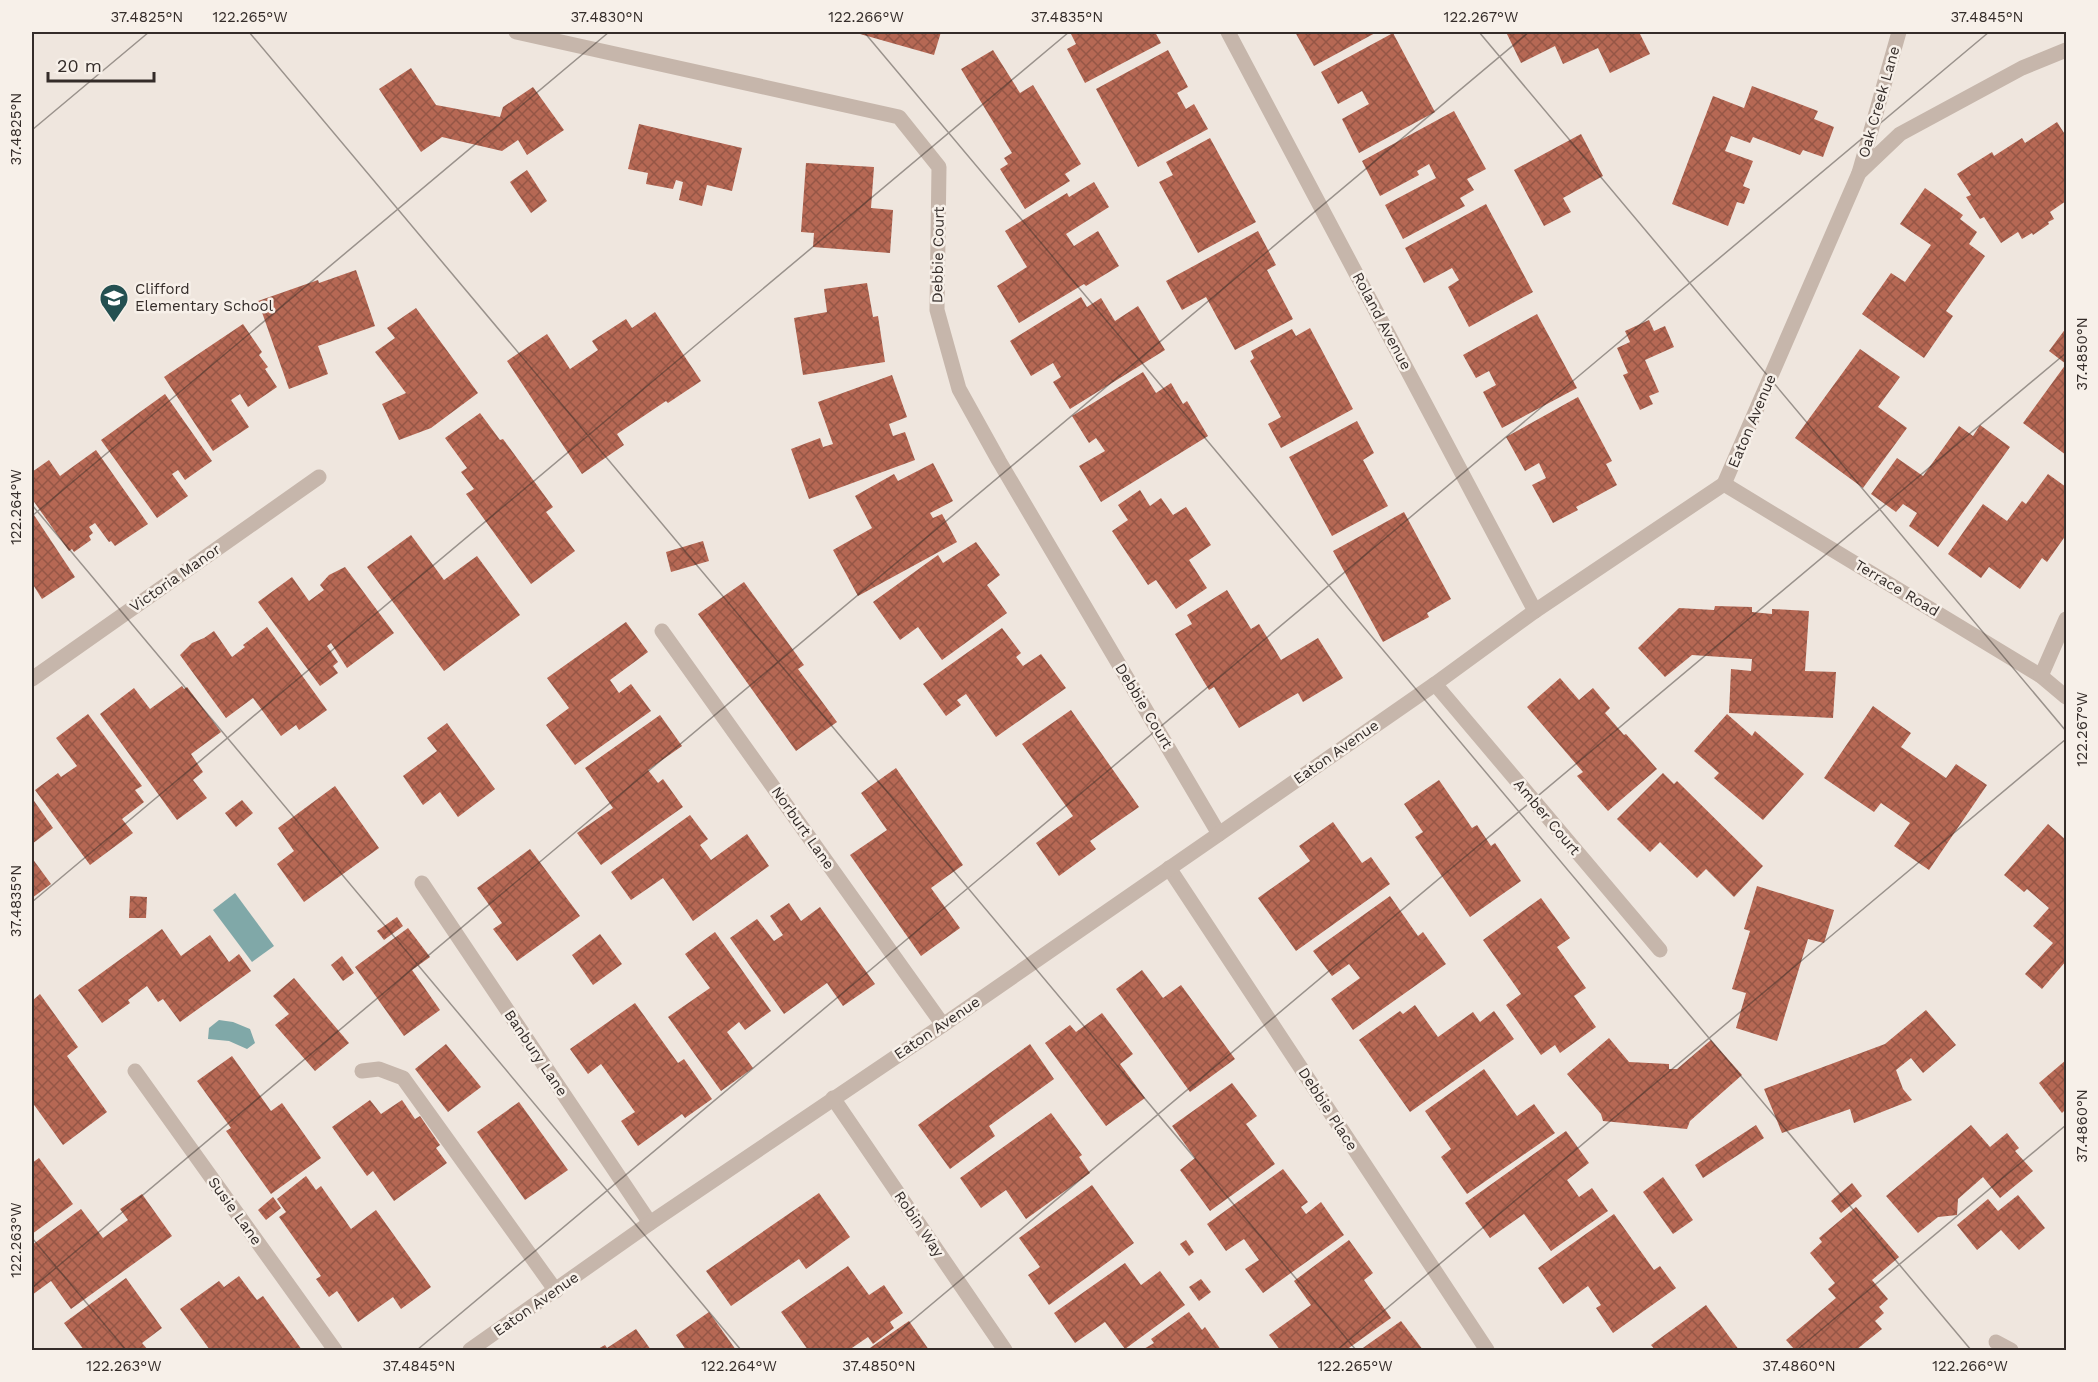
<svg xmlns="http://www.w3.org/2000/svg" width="2098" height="1382" font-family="'Work Sans',sans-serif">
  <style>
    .water { fill: #80a8a8 }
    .building { fill: url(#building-cross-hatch) }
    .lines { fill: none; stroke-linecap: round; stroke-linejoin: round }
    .service { stroke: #c6b6ab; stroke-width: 15 }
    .minor { stroke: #c6b6ab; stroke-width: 15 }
    .ticks { fill: none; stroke: #342c29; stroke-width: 1.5; stroke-opacity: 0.45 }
    .labels { text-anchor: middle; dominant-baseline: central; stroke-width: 5; stroke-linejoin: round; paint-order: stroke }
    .street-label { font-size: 15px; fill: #342c29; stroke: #f7f0e9 }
    .poi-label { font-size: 15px; fill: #342c29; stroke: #f7f0e9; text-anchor: start }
    .neatline { fill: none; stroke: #342c29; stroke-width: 2 }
    .ticks-label { font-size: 15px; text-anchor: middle; fill: #342c29 }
  </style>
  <defs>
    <pattern id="building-cross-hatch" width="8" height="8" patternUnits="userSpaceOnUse" patternTransform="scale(1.5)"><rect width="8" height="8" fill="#b66854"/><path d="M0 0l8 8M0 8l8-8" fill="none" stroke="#955646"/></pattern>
  </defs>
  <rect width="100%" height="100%" fill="#efe6de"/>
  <g class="water">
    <path d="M235,893l39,53 -22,16 -39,-52z"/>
    <path d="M219,1020l14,2 17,7 5,14 -8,6 -18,-8 -21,-2 1,-11z"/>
  </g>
  <g class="building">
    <path d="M853,32h88l-7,23z"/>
    <path d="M1070,32h85l6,11 -76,40 -18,-34 9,-5z"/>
    <path d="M1295,32h82l-63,34z"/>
    <path d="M1506,32h133l11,22 -40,19 -12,-25 -35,16 -8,-18 -34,17z"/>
    <path d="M1393,33l42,79 -76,41 -17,-34 27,-15 -7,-13 -24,13 -17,-32z"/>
    <path d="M993,50l27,43 13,-8 48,79 -16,10 5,7 -45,28 -25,-40 8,-5 -4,-6 8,-5 -51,-84z"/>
    <path d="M1168,50l20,37 -11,6 9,16 8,-5 14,25 -70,38 -42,-78z"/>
    <path d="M411,68l25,37 64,12 3,-10 30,-20 31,43 -37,25 -9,-15 -16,11 -60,-14 -21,15 -42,-63z"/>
    <path d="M1752,86l66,25 -4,8 20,8 -11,30 -20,-7 -3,5 -47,-18 -3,6 -19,-7 -6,15 28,10 -10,25 7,3 -6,15 -7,-2 -9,24 -56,-22 41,-108 31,12z"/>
    <path d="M1454,111l32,58 -19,10 7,11 -14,8 5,8 -62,33 -18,-34 51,-27 -7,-14 -12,7 2,4 -39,21 -18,-35z"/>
    <path d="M2057,122l9,14v65l-16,11 4,7 -6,3 1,2 -16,11 -1,-2 -10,6 -4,-7 -17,11 -17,-26 -4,2 -14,-22 5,-2 -14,-21 35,-22 2,4 28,-18 3,5z"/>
    <path d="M639,124l103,24 -10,43 -25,-6 -5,21 -23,-6 4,-18 -7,-2 -3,9 -27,-5 2,-11 -20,-4z"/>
    <path d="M1581,134l22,42 -40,22 8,14 -27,14 -30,-56z"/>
    <path d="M1210,138l46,84 -58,31 -39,-71 14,-7 -7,-13z"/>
    <path d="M806,163l68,4 -3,41 22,2 -3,43 -77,-6 1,-14 -13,-1z"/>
    <path d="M527,170l20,31 -16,12 -21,-31z"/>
    <path d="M1094,182l15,25 -43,27 8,12 24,-15 21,35 -33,20 -2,-2 -65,39 -22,-37 30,-19 -22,-36 62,-38 2,4z"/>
    <path d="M1925,188l38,27 -3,4 17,13 -8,12 16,12 -39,55 7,5 -29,42 -62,-44 29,-41 14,9 26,-37 -31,-21z"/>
    <path d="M1486,204l47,88 -64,35 -21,-40 11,-7 -7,-12 -28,15 -19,-35z"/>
    <path d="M1258,231l18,34 -9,5 26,49 -58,31 -29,-53 -24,13 -16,-29z"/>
    <path d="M356,270l19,56 -57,20 10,28 -39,15 -31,-88 60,-21 1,3z"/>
    <path d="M867,283l6,34 5,-1 7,46 -82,13 -9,-57 33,-6 -3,-23z"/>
    <path d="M1081,297l6,10 14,-9 14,23 23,-15 27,44 -95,59 -17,-27 8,-5 -8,-14 -22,13 -21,-35z"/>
    <path d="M416,308l62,85 -47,35 -32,12 -17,-36 24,-11 -31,-41 20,-14 -8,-10z"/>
    <path d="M655,312l46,69 -33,22 -2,-2 -49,33 7,11 -42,29 -75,-113 40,-27 23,35 28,-19 -6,-9 34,-22 6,9z"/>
    <path d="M1537,314l40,74 -75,40 -19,-36 13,-7 -7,-14 -13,7 -13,-23z"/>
    <path d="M1649,320l5,11 11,-5 9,21 -29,13 14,32 -10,4 4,8 -13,6 -17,-35 5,-2 -11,-25 13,-6 -5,-11z"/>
    <path d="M243,324l19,28 -3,3 9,12 -3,2 12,18 -29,20 -8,-13 -9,6 18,27 -36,24 -49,-74z"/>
    <path d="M1310,328l43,81 -72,39 -13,-24 13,-7 -31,-56 4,-3 -3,-7 41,-22 4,7z"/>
    <path d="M2066,328v127l-43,-32 43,-59 -17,-13z"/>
    <path d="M1860,349l40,28 -22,30 29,21 -44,60 -68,-50z"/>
    <path d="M1143,372l13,21 15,-10 12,21 4,-3 21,35 -107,66 -22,-36 26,-15 -9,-13 -7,5 -17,-27z"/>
    <path d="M892,375l15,42 -18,7 4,12 12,-4 10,28 -106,39 -18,-50 29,-11 3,9 10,-3 -15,-42z"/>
    <path d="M165,394l47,67 -27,19 -7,-10 -6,4 16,22 -31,22 -56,-78z"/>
    <path d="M1578,397l34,64 -6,3 11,21 -41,22 2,3 -25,13 -21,-38 14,-7 -7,-15 -14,8 -19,-34z"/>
    <path d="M480,413l20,27 3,-1 50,68 -7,5 29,39 -44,33 -65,-90 8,-5 -13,-17 6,-4 -22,-30z"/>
    <path d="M1357,421l17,32 -11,7 25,46 -56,30 -43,-79z"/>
    <path d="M1980,425l30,22 -72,100 -29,-21 8,-13 -14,-9 -7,8 -25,-18 26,-36 26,18 36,-50 14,10z"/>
    <path d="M96,450l52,74 -33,22 -4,-5 -2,1 -14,-19 -6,4 4,6 -4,3 2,4 -17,12 -2,-3 -3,2 -37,-52v-27l17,-12 11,16z"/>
    <path d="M933,463l20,38 -23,12 3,5 9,-4 15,28 -99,54 -25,-46 39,-22 -17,-32 39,-22 4,7z"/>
    <path d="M2048,474l18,13v48l-19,27 -5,-4 -22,31 -31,-22 -8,11 -33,-24 35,-50 24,17 15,-20 4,3z"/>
    <path d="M1140,490l10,16 11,-8 12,17 13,-8 25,38 -22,15 18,28 -31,21 -20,-29 -8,5 -36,-54 16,-11 -10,-15z"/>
    <path d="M32,512l43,65 -33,22 -10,-16z"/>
    <path d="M1404,512l47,87 -24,14 2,4 -46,25 -50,-91z"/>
    <path d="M411,535l33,45 33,-24 43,59 -76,56 -77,-104z"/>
    <path d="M703,541l6,20 -38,11 -5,-20z"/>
    <path d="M976,542l24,33 -13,10 20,28 -65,47 -24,-33 -18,13 -27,-38 65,-47 5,8z"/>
    <path d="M345,567l49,66 -47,35 -16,-25 -4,3 11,16 -5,4 5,7 -18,13 -62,-84 34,-25 17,24 15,-11 -4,-5 9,-10z"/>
    <path d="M744,582l60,83 -6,4 39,53 -41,29 -98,-137z"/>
    <path d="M1227,590l24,39 8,-5 22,36 37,-22 25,40 -40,24 -5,-9 -59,35 -25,-41 -5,3 -34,-56 17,-10 -5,-9z"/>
    <path d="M1715,606l37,1v5l20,2v-5l37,2 -4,60 31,1 -3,46 -104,-5 2,-44 20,2 1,-12 -60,-4 -27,22 -27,-29 41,-40 35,2z"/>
    <path d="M626,622l22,30 -38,28 9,13 12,-9 20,27 -76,54 -29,-40 23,-17 -22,-30z"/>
    <path d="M267,627l60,83 -28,20 -3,-5 -15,11 -28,-38 -27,20 -46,-63 12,-12 12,-5 10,-7 18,26 13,-10 -2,-2z"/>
    <path d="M1002,628l19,25 -5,4 7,9 18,-12 25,34 -70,49 -30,-43 -9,6 4,5 -15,11 -23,-32z"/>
    <path d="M1560,678l19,22 14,-12 17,20 -5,5 19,22 2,-1 31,35 -49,42 -31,-35 6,-4 -56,-65z"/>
    <path d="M182,686l2,3 3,-2 34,45 -30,22 12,18 -10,8 14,18 -30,22 -77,-106 34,-26 16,21z"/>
    <path d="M1873,706l38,27 -10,14 45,31 10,-14 31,21 -58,85 -35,-24 16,-23 -29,-20 -7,9 -50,-34z"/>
    <path d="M1071,710l68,97 -49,34 6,8 -37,27 -23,-33 37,-27 -51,-72z"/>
    <path d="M88,714l54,72 -7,4 9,12 -22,17 11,14 -43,32 -55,-75 23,-17 3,4 16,-11 -21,-28z"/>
    <path d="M1727,714l25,22 3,-5 49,43 -41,46 -49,-42 5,-5 -25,-22z"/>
    <path d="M660,715l22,31 -34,24 10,13 5,-4 20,28 -82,58 -24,-32 36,-25 -28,-40z"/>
    <path d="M447,723l48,66 -37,28 -18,-25 -17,13 -20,-29 34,-25 -10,-13z"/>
    <path d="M896,768l67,97 -32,23 29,40 -39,28 -71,-101 37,-25 -26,-37z"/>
    <path d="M1663,773l11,11 3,-3 86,85 -29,31 -28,-28 -9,9 -37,-36 -10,10 -33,-33z"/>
    <path d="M1439,780l33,48 5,-3 14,21 4,-3 26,38 -51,36 -55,-80 8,-5 -19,-28z"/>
    <path d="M335,786l44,62 -75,54 -27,-38 17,-13 -16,-23z"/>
    <path d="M32,798l21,30 -21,16z"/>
    <path d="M242,800l11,13 -17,14 -11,-14z"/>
    <path d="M690,815l18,24 -8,6 11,15 36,-26 22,32 -76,55 -30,-43 -32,22 -20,-28z"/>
    <path d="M1333,822l29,41 9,-6 19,27 -94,67 -38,-53 52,-37 -11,-15z"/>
    <path d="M2048,824l18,16v121l-24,28 -17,-15 28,-31 -20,-17 16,-18 -22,-19 -3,3 -20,-17z"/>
    <path d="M530,849l50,67 -63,45 -24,-32 9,-6 -25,-35z"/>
    <path d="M32,858l19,26 -19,14z"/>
    <path d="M1757,886l77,24 -10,33 -16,-4 -31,102 -41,-13 10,-35 -14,-4 18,-58 -6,-2z"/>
    <path d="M130,896l17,1 -1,21h-17z"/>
    <path d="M1390,896l28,40 5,-4 23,32 -93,66 -22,-31 29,-21 -11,-14 -17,12 -19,-25z"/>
    <path d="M1541,898l29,40 -13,9 29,41 -12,8 22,31 -36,26 -5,-8 -14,10 -35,-50 15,-11 -38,-54z"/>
    <path d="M789,903l12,18 19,-14 55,77 -32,22 -16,-23 -43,31 -54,-76 27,-19 17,22 9,-6 -13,-19z"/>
    <path d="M397,917l6,9 -19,14 -7,-9z"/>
    <path d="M408,928l22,29 -18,13 28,40 -36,26 -49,-69z"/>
    <path d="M162,929l19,27 29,-21 19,27 10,-8 12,17 -71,51 -17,-23 -5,3 -11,-16 -19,14 2,3 -28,20 -24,-33z"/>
    <path d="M715,932l56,79 -26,19 -6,-8 -12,10 26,36 -32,23 -53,-74 42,-29 -25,-34z"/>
    <path d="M600,934l22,30 -29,21 -21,-30z"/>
    <path d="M342,956l12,17 -11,8 -12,-16z"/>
    <path d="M1142,970l21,28 18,-13 54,74 -45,33 -74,-103z"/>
    <path d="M294,978l55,65 -34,28 -40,-46 14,-11 -16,-18z"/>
    <path d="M40,994l38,53 -11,9 40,56 -44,33 -31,-43v-101z"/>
    <path d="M635,1003l43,60 6,-4 28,40 -27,19 -3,-4 -44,32 -17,-25 14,-9 -34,-48 -13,10 -18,-25z"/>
    <path d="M1415,1005l23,32 35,-25 7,10 14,-11 20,28 -104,73 -51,-72 41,-29 3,3z"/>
    <path d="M1926,1010l30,35 -33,28 -12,-15 -15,12 7,19 9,11 -58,23 -4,-14 -68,24 -18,-44 121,-45z"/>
    <path d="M1102,1013l31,41 -13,10 25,34 -39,28 -61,-83 25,-18 6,7z"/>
    <path d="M1609,1038l20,24 40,2v5h8l34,-29 31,35 -52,46 -3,8 -84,-8 -2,-7 -34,-40z"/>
    <path d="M446,1044l35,43 -33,25 -33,-43z"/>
    <path d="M1030,1044l24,35 -65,47 6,10 -45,33 -32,-44z"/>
    <path d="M232,1056l39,55 11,-8 39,55 -50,36 -45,-63 5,-3 -34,-47z"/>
    <path d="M2066,1060v49l-4,4 -23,-30z"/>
    <path d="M1484,1069l33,47 17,-12 21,29 -88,61 -26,-37 10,-8 -26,-38z"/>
    <path d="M1232,1083l25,33 -11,8 29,40 -65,47 -30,-41 15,-12 -23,-32z"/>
    <path d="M370,1100l11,14 21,-14 13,19 5,-3 20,29 -4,3 11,15 -53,38 -21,-30 -6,5 -35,-49z"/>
    <path d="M519,1102l49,68 -43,30 -48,-68z"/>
    <path d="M1051,1113l31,42 -3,2 11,16 -64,46 -20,-29 -25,18 -21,-30z"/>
    <path d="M1756,1125l8,13 -61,40 -8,-13z"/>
    <path d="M1971,1125l19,22 17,-14 12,15 -4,3 18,20 -33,27 -17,-21 -25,22 -1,16 -19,2 -20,16 -32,-37z"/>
    <path d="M1566,1131l23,32 -22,17 12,17 13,-9 16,23 -57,40 -27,-37 -34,24 -25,-35z"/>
    <path d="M39,1158l34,46 -41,30v-71z"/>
    <path d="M1283,1169l25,33 -7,5 5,7 15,-12 23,33 -81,58 -18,-24 14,-9 -15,-21 -18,12 -19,-27z"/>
    <path d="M306,1176l10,14 5,-4 30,43 25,-19 55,77 -30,22 -8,-12 -35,25 -21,-31 -8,6 -13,-18 5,-3 -42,-59 7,-5 -9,-13z"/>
    <path d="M1663,1177l30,43 -20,14 -30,-42z"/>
    <path d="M1852,1183l10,13 -21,17 -10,-12z"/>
    <path d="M1092,1185l42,58 -85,62 -21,-30 12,-8 -21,-29z"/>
    <path d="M819,1193l31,44 -44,32 -7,-10 -68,47 -25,-35z"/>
    <path d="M142,1194l30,42 -101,73 -20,-28 -19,14v-50l49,-36 22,29 25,-18 -8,-11z"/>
    <path d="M2018,1195l27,33 -26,22 -18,-20 -24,20 -20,-25 31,-26 10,12z"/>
    <path d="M273,1197l8,11 -15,12 -8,-10z"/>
    <path d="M1856,1207l43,50 -27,23 16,19 -9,8 5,6 -9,8 7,8 -26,21h-61l-9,-10 50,-42 -8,-9 7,-6 -25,-30 12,-11 -3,-4z"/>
    <path d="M1614,1214l40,56 6,-4 16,22 -63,45 -17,-25 5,-3 -13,-19 -25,18 -25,-36z"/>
    <path d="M1186,1240l8,12 -5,4 -9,-12z"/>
    <path d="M1349,1240l24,33 -9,7 27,38 -45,32h-66l-11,-15 42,-30 -17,-24z"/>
    <path d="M1125,1263l16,22 19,-14 25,34 -60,44 -20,-27 -30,21 -21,-30z"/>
    <path d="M848,1266l21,29 15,-10 19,28 -13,9 4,6 -21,16 -5,-7 -19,13h-41l-27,-38z"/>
    <path d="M239,1276l18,24 6,-4 39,54h-92l-30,-41 39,-28 5,6z"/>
    <path d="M126,1278l36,50 -20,15 6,7h-64l-20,-27z"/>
    <path d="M1201,1279l10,13 -12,9 -10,-14z"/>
    <path d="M1706,1305l33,45h-84l-4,-5z"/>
    <path d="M709,1312l27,38h-50l-10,-15z"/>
    <path d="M1189,1312l13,18 3,-3 16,23h-79l12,-7 -3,-4z"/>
    <path d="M909,1321l20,29h-62z"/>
    <path d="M1401,1321l22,29h-63z"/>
    <path d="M636,1329l15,21h-55l9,-5 2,3z"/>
  </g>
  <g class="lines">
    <path class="service" d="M362,1071l17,-2 24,9 153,213"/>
    <g class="minor">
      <path d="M516,32l383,85 40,50 -2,143 22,79 40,72 220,373"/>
      <path d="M1228,32l307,579"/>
      <path d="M1859,173l40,-141"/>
      <path d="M1724,484l317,192 25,21"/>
      <path d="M662,631l281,394"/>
      <path d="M2041,676l25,-57"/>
      <path d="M32,679l287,-202"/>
      <path d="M1435,684l225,266"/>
      <path d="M1169,868l318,482"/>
      <path d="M422,883l228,340"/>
      <path d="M135,1071l200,279"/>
      <path d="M833,1098l172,252"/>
      <path d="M1996,1342l15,8"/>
      <path d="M470,1350l180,-127 293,-198 276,-191 216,-150 100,-73 189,-127 135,-311 41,-39 122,-66 44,-18"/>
    </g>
  </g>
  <path class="ticks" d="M249,32l1107,1318M864,32l1107,1318M1479,32l587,699M32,130l117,-98M32,505l709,845M32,516l577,-484M32,902l1037,-870M32,1238l94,112M32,1288l1497,-1256M417,1350l1572,-1318M877,1350l1189,-997M1337,1350l729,-611M1797,1350l269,-225"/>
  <defs>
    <g id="school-pin" transform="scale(1.5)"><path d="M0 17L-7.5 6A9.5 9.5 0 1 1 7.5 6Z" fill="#245051" stroke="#f7f0e9"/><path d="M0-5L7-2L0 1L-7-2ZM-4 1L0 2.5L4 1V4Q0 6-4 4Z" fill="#fff"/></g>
  </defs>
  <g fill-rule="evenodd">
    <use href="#school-pin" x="114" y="298"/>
  </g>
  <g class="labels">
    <g class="street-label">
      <text transform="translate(1879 102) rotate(-74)">Oak Creek Lane</text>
      <text transform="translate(938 255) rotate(-89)">Debbie Court</text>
      <text transform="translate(1382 321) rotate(62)">Roland Avenue</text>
      <text transform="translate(1752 421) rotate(-67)">Eaton Avenue</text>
      <text transform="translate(175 578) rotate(-35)">Victoria Manor</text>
      <text transform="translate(1897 588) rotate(31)">Terrace Road</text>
      <text transform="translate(1144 706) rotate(59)">Debbie Court</text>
      <text transform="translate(1336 752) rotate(-35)">Eaton Avenue</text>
      <text transform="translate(1547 817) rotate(50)">Amber Court</text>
      <text transform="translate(803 828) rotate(55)">Norburt Lane</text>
      <text transform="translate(937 1028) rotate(-34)">Eaton Avenue</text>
      <text transform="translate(536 1053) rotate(56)">Banbury Lane</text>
      <text transform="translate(1328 1109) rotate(57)">Debbie Place</text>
      <text transform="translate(235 1211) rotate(54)">Susie Lane</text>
      <text transform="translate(919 1224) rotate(56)">Robin Way</text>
      <text transform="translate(536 1304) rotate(-35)">Eaton Avenue</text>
    </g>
    <g class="poi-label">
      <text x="135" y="289">Clifford<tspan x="135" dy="17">Elementary School</tspan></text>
    </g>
  </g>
  <rect width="2098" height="1382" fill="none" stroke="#f7f0e9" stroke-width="66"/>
  <path d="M48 72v9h106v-9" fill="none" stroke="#342c29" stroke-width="3"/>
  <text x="57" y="72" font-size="18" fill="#342c29" stroke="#f7f0e9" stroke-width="4.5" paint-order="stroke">20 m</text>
  <rect x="33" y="33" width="2032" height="1316" class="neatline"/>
  <g class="ticks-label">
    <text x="147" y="22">37.4825°N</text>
    <text x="250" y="22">122.265°W</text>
    <text x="607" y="22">37.4830°N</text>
    <text x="866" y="22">122.266°W</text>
    <text x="1067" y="22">37.4835°N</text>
    <text x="1481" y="22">122.267°W</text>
    <text x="1987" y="22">37.4845°N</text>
    <text transform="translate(16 129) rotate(-90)" y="5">37.4825°N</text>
    <text transform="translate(2082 354) rotate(-90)" y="5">37.4850°N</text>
    <text transform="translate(16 507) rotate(-90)" y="5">122.264°W</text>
    <text transform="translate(2082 729) rotate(-90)" y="5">122.267°W</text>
    <text transform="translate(16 901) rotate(-90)" y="5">37.4835°N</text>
    <text transform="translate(2082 1126) rotate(-90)" y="5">37.4860°N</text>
    <text transform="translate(16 1240) rotate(-90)" y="5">122.263°W</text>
    <text x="124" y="1371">122.263°W</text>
    <text x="419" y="1371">37.4845°N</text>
    <text x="739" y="1371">122.264°W</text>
    <text x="879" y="1371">37.4850°N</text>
    <text x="1355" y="1371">122.265°W</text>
    <text x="1799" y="1371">37.4860°N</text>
    <text x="1970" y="1371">122.266°W</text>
  </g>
</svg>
